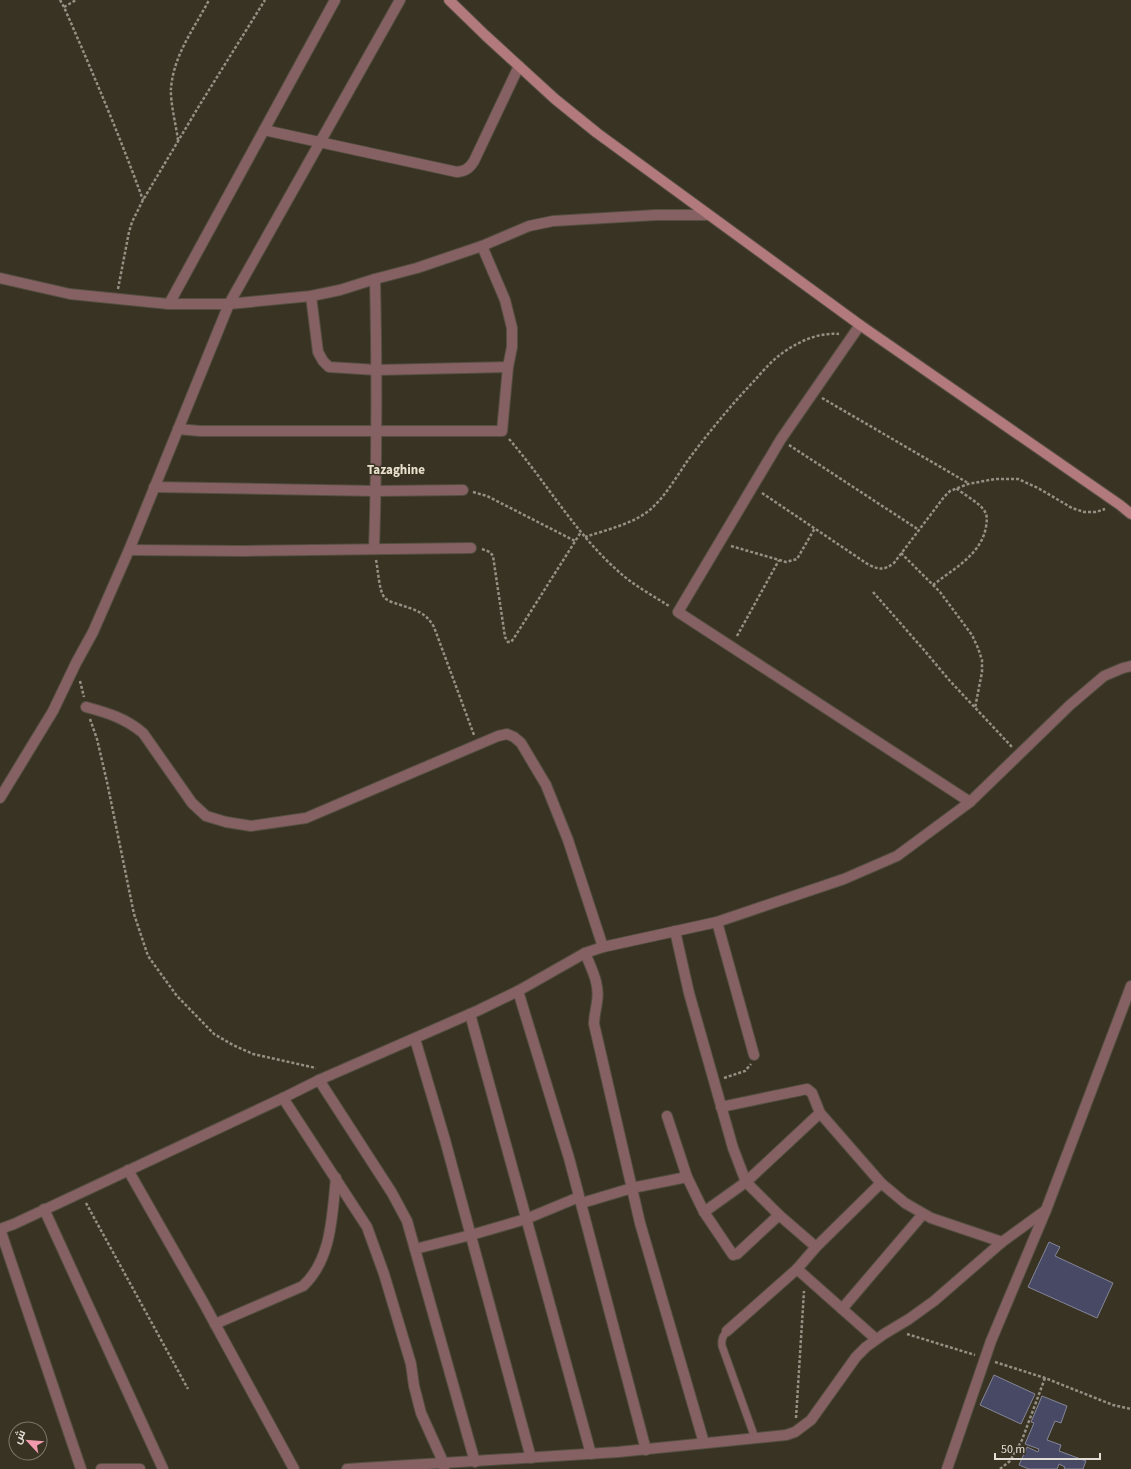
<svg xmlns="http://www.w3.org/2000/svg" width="1131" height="1469" font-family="'Source Sans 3',Cairo,sans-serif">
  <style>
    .building { fill: #484964; stroke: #848597 }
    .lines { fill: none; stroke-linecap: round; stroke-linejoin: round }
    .lane-casing { stroke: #544f40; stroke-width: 9 }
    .street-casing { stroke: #544f40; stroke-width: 12 }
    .secondary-casing { stroke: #544f40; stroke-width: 12 }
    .path { stroke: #959084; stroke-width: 2.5; stroke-dasharray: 3 2; stroke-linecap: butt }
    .lane { stroke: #866163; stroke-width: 7 }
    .street { stroke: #866163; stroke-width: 10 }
    .secondary { stroke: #b37a7e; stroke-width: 10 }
    .labels { text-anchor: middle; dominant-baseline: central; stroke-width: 3; stroke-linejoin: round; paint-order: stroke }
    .quarter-label { font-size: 13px; font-weight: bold; fill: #e8e0cc; stroke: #393323 }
  </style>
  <rect width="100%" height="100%" fill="#393323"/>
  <g class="building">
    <path d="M1049,1242l11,5 -5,9 58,27 -16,35 -69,-31z"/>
    <path d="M994,1375l41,19 -14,30 -41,-19z"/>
    <path d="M1042,1396l25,10 -6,17 -6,-2 -8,19 14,5 -2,6 27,10 -3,8h-19l1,-2 -6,-3 -2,5h-28l-10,-4 8,-18 11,5 1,-3 -14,-5 9,-21 -3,-1z"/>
  </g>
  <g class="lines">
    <g class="lane-casing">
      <path id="lane" d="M727,1331c-4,5 -6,8 -5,15l33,92"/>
    </g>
    <g class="street-casing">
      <g id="street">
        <path d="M264,130l193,42c8,-1 12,-3 17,-11l45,-95"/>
        <path d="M0,278l70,16 99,10h60l82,-8 29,-6 35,-11 42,-11 65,-22 47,-20 24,-5 103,-6h52"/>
        <path d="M311,296l7,56 5,9 6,6 48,3 131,-3"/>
        <path d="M169,304l166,-304"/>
        <path d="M860,325l-79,114 -103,173 292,190"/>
        <path d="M178,429l22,2h302l6,-64 4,-20v-19l-7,-28 -23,-54"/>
        <path d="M154,487l222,4 87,-1"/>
        <path d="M374,549c3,-90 3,-180 1,-270"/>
        <path d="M129,550l115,1 227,-3"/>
        <path d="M86,707c22,6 39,11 57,26l49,70 14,13 20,6 25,4 55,-8 192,-82 9,-2 7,3 7,6 25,42 22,55 35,107"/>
        <path d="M0,798l53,-87 23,-48 17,-31 36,-82 100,-246 171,-304"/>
        <path d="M717,922l37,133"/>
        <path d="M675,931l14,62 44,155 13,34 33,33 37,32"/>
        <path d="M585,953c7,17 15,31 12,49 -1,8 -3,14 -3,22l46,199 64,220"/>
        <path d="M518,991l51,167 77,292"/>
        <path d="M470,1014l121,440"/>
        <path d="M415,1039l30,101 86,318"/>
        <path d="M319,1080l73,113 15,28 68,241"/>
        <path d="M283,1098l84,129 17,47 27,90 3,22 7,27 23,51v5"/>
        <path d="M721,1107l86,-18 5,4 8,20"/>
        <path d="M667,1116l20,61 17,35 29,43 4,-1 42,-39"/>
        <path d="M128,1170l74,130 92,169"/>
        <path d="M582,1203l50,-15 55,-11"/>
        <path d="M44,1209l119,260"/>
        <path d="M704,1212l42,-30 74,-69 61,70"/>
        <path d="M0,1229l14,-5 269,-126 36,-18 160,-70 39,-19 67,-38 18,-6 114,-25 127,-43 53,-23 73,-54 100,-97 34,-29 19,-8 8,-2"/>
        <path d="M0,1229l81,240"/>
        <path d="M415,1249l56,-14 55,-16 53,-22"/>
        <path d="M797,1269l79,70"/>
        <path d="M842,1309l81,-95"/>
        <path d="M215,1324l88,-38c29,-27 29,-71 33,-108"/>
        <path d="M727,1331l70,-62 19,-22 65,-64 24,20 26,15 71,24"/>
        <path d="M101,1469h39"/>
        <path d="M347,1469l271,-17 168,-17 9,-3 16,-12 45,-63 10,-10 18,-13 25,-15 25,-18 68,-59 44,-32"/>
        <path d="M947,1469l44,-128 55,-131 85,-224"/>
      </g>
    </g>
    <g class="secondary-casing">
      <path id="secondary" d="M449,0l36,35 70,64 42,34 263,192 260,180 11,9"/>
    </g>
    <g class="path">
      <path d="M60,0l4,7c28,64 55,127 79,193"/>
      <path d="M64,7l12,-7"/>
      <path d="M178,140c-2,-15 -8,-38 -7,-52 3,-34 23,-59 38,-88"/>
      <path d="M118,289l11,-57 3,-10 11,-22 56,-94 66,-106"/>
      <path d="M822,398l146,85"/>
      <path d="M509,439c38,44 66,94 109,132 15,14 34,24 51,35"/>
      <path d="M789,445l130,85"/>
      <path d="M473,492l14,4 88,45"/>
      <path d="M762,493l107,72c11,5 16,5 25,-2l50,-66 6,-6 18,-7 27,-5h23l20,9 34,20 12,4h12l9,-3"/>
      <path d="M585,537c21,-7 51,-14 67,-29 14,-13 25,-32 36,-48 21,-28 43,-55 67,-80 6,-7 13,-15 21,-22 17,-14 40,-26 63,-24"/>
      <path d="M731,546l55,16 11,-3 18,-31"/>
      <path d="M482,549l8,3 3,4 12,81 3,5h3l3,-4 67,-106"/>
      <path d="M901,553l39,39 32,43 6,13 4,12v12l-7,36"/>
      <path d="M376,560c2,9 3,30 8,37 3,4 10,6 14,7 16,6 27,7 36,23l40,108"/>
      <path d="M933,585c20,-16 48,-30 53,-58 1,-7 2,-12 -3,-18 -5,-7 -20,-15 -27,-21"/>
      <path d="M873,592l51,58 26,31 62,66"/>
      <path d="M737,636l42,-76"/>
      <path d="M80,681l4,16"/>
      <path d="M90,719l7,20 10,43 27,132 14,42 29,40 37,38 19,11 20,9 63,14"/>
      <path d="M724,1078l21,-7 6,-7"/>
      <path d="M86,1203l102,186"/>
      <path d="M907,1334l68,21"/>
      <path d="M995,1362l50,16 68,27 18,4"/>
      <path d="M796,1418l8,-127"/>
      <path d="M1000,1469l10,-8 12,-21 23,-62"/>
    </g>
    <use href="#lane" class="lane"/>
    <use href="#street" class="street"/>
    <use href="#secondary" class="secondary"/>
  </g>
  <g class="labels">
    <g class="quarter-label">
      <text x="396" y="470">Tazaghine</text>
    </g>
  </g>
  <g transform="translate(28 1441) rotate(296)"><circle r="19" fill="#393323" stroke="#7d786b"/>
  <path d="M0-3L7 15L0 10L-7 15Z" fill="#f29aad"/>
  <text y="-6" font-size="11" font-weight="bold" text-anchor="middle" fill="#e3dfd6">ش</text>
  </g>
  <path d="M995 1453v6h105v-6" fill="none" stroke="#e3dfd6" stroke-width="2"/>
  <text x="1001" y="1453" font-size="12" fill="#e3dfd6" stroke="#393323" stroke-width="3" paint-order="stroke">50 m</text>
</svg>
